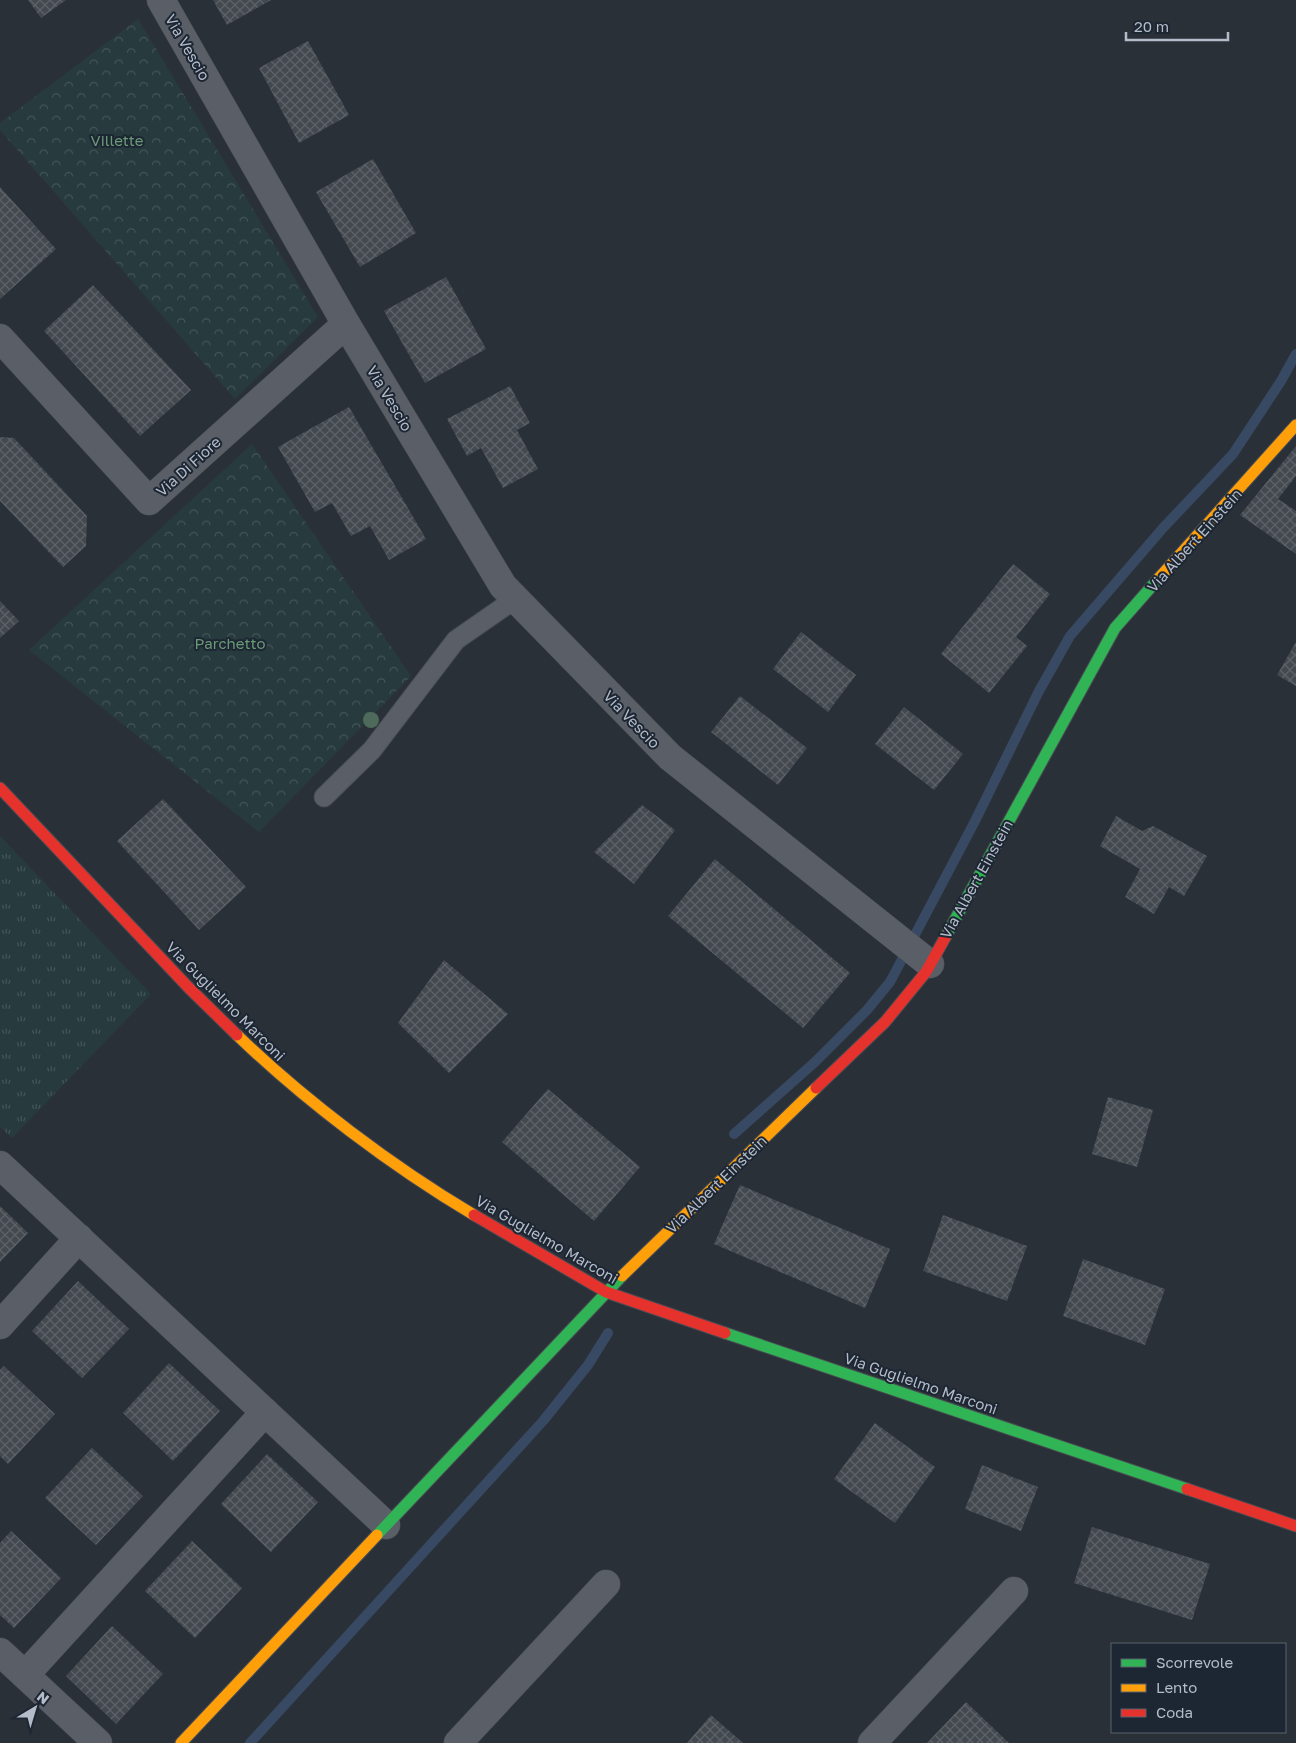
<svg xmlns="http://www.w3.org/2000/svg" width="1296" height="1743" font-family="'Golos Text',sans-serif">
  <style>
    .grass { fill: url(#grass-tufts) }
    .park { fill: url(#park-crowns) }
    .lines { fill: none; stroke-linecap: round; stroke-linejoin: round }
    .stream { stroke: #384963; stroke-width: 10 }
    .building { fill: url(#building-cross-hatch) }
    .lane-casing { stroke: #484c53; stroke-width: 21 }
    .street-casing { stroke: #484c53; stroke-width: 29 }
    .fast-casing { stroke: #484c53; stroke-width: 13 }
    .slow-casing { stroke: #484c53; stroke-width: 13 }
    .jam-casing { stroke: #484c53; stroke-width: 13 }
    .lane { stroke: #5a5e66; stroke-width: 19 }
    .street { stroke: #5a5e66; stroke-width: 28 }
    .fast { stroke: #30b455; stroke-width: 11 }
    .slow { stroke: #ff9f0a; stroke-width: 11 }
    .jam { stroke: #e5322d; stroke-width: 11 }
    .tree { fill: #4e6a5a }
    .labels { text-anchor: middle; dominant-baseline: central; stroke-width: 4; stroke-linejoin: round; paint-order: stroke }
    .street-label { font-size: 15px; fill: #b4bcc9; stroke: #1d2633 }
    .park-label { font-size: 15px; fill: #6b9a76; stroke: #1d2633 }
  </style>
  <defs>
    <pattern id="grass-tufts" width="24" height="20" patternUnits="userSpaceOnUse" patternTransform="scale(1.25)"><rect width="24" height="20" fill="#273a3e"/><path d="M3 7l-1-3M5 7V3M7 7l1-3M15 17l-1-3M17 17v-4M19 17l1-3" fill="none" stroke="#445559"/></pattern>
    <pattern id="park-crowns" width="20" height="18" patternUnits="userSpaceOnUse" patternTransform="scale(1.25)"><rect width="20" height="18" fill="#273a3e"/><path d="M2 6a3 3 0 1 1 6 0M12 15a3 3 0 1 1 6 0" fill="none" stroke="#445559"/></pattern>
    <pattern id="building-cross-hatch" width="8" height="8" patternUnits="userSpaceOnUse" patternTransform="scale(1.25)"><rect width="8" height="8" fill="#444950"/><path d="M0 0l8 8M0 8l8-8" fill="none" stroke="#5d6168"/></pattern>
  </defs>
  <rect width="100%" height="100%" fill="#2a3038"/>
  <path class="grass" d="M0,836l151,158 -139,144 -12,-11z"/>
  <g class="park">
    <path d="M138,19l180,298 -83,82 -235,-269v-7z"/>
    <path d="M252,444l159,232 -152,156 -230,-182z"/>
  </g>
  <g class="lines">
    <g class="stream">
      <path d="M734,1134l81,-72 52,-52 23,-28 84,-159 65,-132 31,-55 93,-108 70,-74 48,-73 15,-27"/>
      <path d="M250,1743l293,-322 45,-56 20,-32"/>
    </g>
  </g>
  <g class="building">
    <path d="M28,0h38l-25,18z"/>
    <path d="M213,0h58l-44,25z"/>
    <path d="M308,41l41,74 -50,28 -40,-75z"/>
    <path d="M373,159l43,74 -56,34 -44,-75z"/>
    <path d="M0,187l56,62 -56,50z"/>
    <path d="M446,277l40,72 -61,34 -41,-72z"/>
    <path d="M93,285l98,105 -51,46 -96,-105z"/>
    <path d="M510,386l20,37 -13,7 21,39 -35,19 -22,-40 -14,8 -20,-37z"/>
    <path d="M349,407l77,132 -37,21 -19,-34 -19,10 -19,-33 -17,9 -37,-65z"/>
    <path d="M0,437l14,1 73,78 -1,30 -23,21 -63,-66z"/>
    <path d="M1296,446v30l-18,23 18,12v43l-56,-39z"/>
    <path d="M1013,564l37,30 -34,43 11,9 -38,47 -48,-39z"/>
    <path d="M0,601l19,20 -19,17z"/>
    <path d="M801,632l55,43 -28,37 -55,-43z"/>
    <path d="M1296,642v44l-19,-11z"/>
    <path d="M740,696l67,52 -29,37 -67,-53z"/>
    <path d="M904,707l59,47 -29,36 -59,-46z"/>
    <path d="M163,799l83,88 -47,43 -82,-89z"/>
    <path d="M642,805l33,25 -41,54 -40,-32z"/>
    <path d="M1116,816l26,15 11,-5 54,30 -23,40 -15,-9 -15,27 -29,-17 15,-28 -40,-23z"/>
    <path d="M715,859l135,114 -47,55 -135,-112z"/>
    <path d="M444,960l64,54 -59,59 -51,-50z"/>
    <path d="M548,1089l92,78 -46,54 -92,-79z"/>
    <path d="M1108,1097l45,13 -16,57 -45,-13z"/>
    <path d="M740,1185l150,64 -25,59 -151,-64z"/>
    <path d="M0,1206l28,27 -28,29z"/>
    <path d="M943,1215l84,31 -20,55 -84,-30z"/>
    <path d="M1083,1259l82,30 -20,56 -82,-29z"/>
    <path d="M78,1281l51,48 -47,49 -50,-47z"/>
    <path d="M169,1363l51,48 -47,50 -50,-48z"/>
    <path d="M4,1366l51,48 -47,50 -8,-8v-86z"/>
    <path d="M875,1423l60,44 -40,56 -61,-44z"/>
    <path d="M92,1448l51,48 -47,49 -51,-47z"/>
    <path d="M267,1454l51,48 -47,50 -50,-48z"/>
    <path d="M982,1465l56,22 -17,44 -56,-22z"/>
    <path d="M1092,1527l118,37 -18,56 -118,-37z"/>
    <path d="M11,1531l50,47 -47,50 -14,-13v-72z"/>
    <path d="M192,1541l50,47 -47,50 -50,-47z"/>
    <path d="M112,1626l51,48 -47,50 -50,-48z"/>
    <path d="M966,1702l43,41h-82z"/>
    <path d="M711,1715l32,28h-56z"/>
  </g>
  <g class="lines">
    <g class="lane-casing">
      <path id="lane" d="M324,797l48,-47 84,-110 59,-41"/>
    </g>
    <g class="street-casing">
      <g id="street">
        <path d="M161,0l185,324 157,262 167,171 260,207"/>
        <path d="M0,338l149,163 197,-177"/>
        <path d="M0,1165l386,360"/>
        <path d="M0,1325l79,-87"/>
        <path d="M0,1652l98,91"/>
        <path d="M25,1675l240,-263"/>
        <path d="M458,1743l148,-159"/>
        <path d="M872,1743l142,-152"/>
      </g>
    </g>
    <g class="fast-casing">
      <g id="fast">
        <path d="M946,936l169,-308 44,-50"/>
        <path d="M725,1333l462,156"/>
        <path d="M377,1535l245,-259"/>
      </g>
    </g>
    <g class="slow-casing">
      <g id="slow">
        <path d="M1159,578l137,-153"/>
        <path d="M237,1035c67,65 156,132 237,180"/>
        <path d="M622,1276l194,-188"/>
        <path d="M181,1743l196,-208"/>
      </g>
    </g>
    <g class="jam-casing">
      <g id="jam">
        <path d="M0,788l189,200 48,47"/>
        <path d="M816,1088l69,-66 41,-50 20,-36"/>
        <path d="M474,1215l132,77 119,41"/>
        <path d="M1187,1489l109,37"/>
      </g>
    </g>
    <use href="#lane" class="lane"/>
    <use href="#street" class="street"/>
    <use href="#fast" class="fast"/>
    <use href="#slow" class="slow"/>
    <use href="#jam" class="jam"/>
  </g>
  <circle class="tree" cx="371" cy="720" r="8"/>
  <g class="labels">
    <g class="street-label">
      <text transform="translate(188 47) rotate(60)">Via Vescio</text>
      <text transform="translate(390 398) rotate(59)">Via Vescio</text>
      <text transform="translate(188 466) rotate(-42)">Via Di Fiore</text>
      <text transform="translate(1194 540) rotate(-48)">Via Albert Einstein</text>
      <text transform="translate(632 719) rotate(46)">Via Vescio</text>
      <text transform="translate(976 879) rotate(-61)">Via Albert Einstein</text>
      <text transform="translate(226 1001) rotate(45)">Via Guglielmo Marconi</text>
      <text transform="translate(716 1184) rotate(-44)">Via Albert Einstein</text>
      <text transform="translate(547 1239) rotate(30)">Via Guglielmo Marconi</text>
      <text transform="translate(921 1383) rotate(19)">Via Guglielmo Marconi</text>
    </g>
    <g class="park-label">
      <text x="117" y="140">Villette</text>
      <text x="230" y="643">Parchetto</text>
    </g>
  </g>
  <rect x="1111" y="1643" width="175" height="90" fill="#1d2633" stroke="#59626f"/>
  <rect x="1121" y="1659" width="25" height="8" fill="#30b455" stroke="#59626f"/>
  <text x="1156" y="1668" font-size="15" fill="#b4bcc9">Scorrevole</text>
  <rect x="1121" y="1684" width="25" height="8" fill="#ff9f0a" stroke="#59626f"/>
  <text x="1156" y="1693" font-size="15" fill="#b4bcc9">Lento</text>
  <rect x="1121" y="1709" width="25" height="8" fill="#e5322d" stroke="#59626f"/>
  <text x="1156" y="1718" font-size="15" fill="#b4bcc9">Coda</text>
  <g transform="translate(35 1708) rotate(38)" stroke="#1d2633" stroke-width="4" paint-order="stroke">
  <path d="M0-4L9 19L0 12L-9 19Z" fill="#b4bcc9"/>
  <text y="-8" font-size="14" font-weight="bold" text-anchor="middle" fill="#b4bcc9">N</text>
  </g>
  <path d="M1126 32v8h102v-8" fill="none" stroke="#b4bcc9" stroke-width="2.5"/>
  <text x="1134" y="32" font-size="15" fill="#b4bcc9" stroke="#1d2633" stroke-width="4" paint-order="stroke">20 m</text>
</svg>
